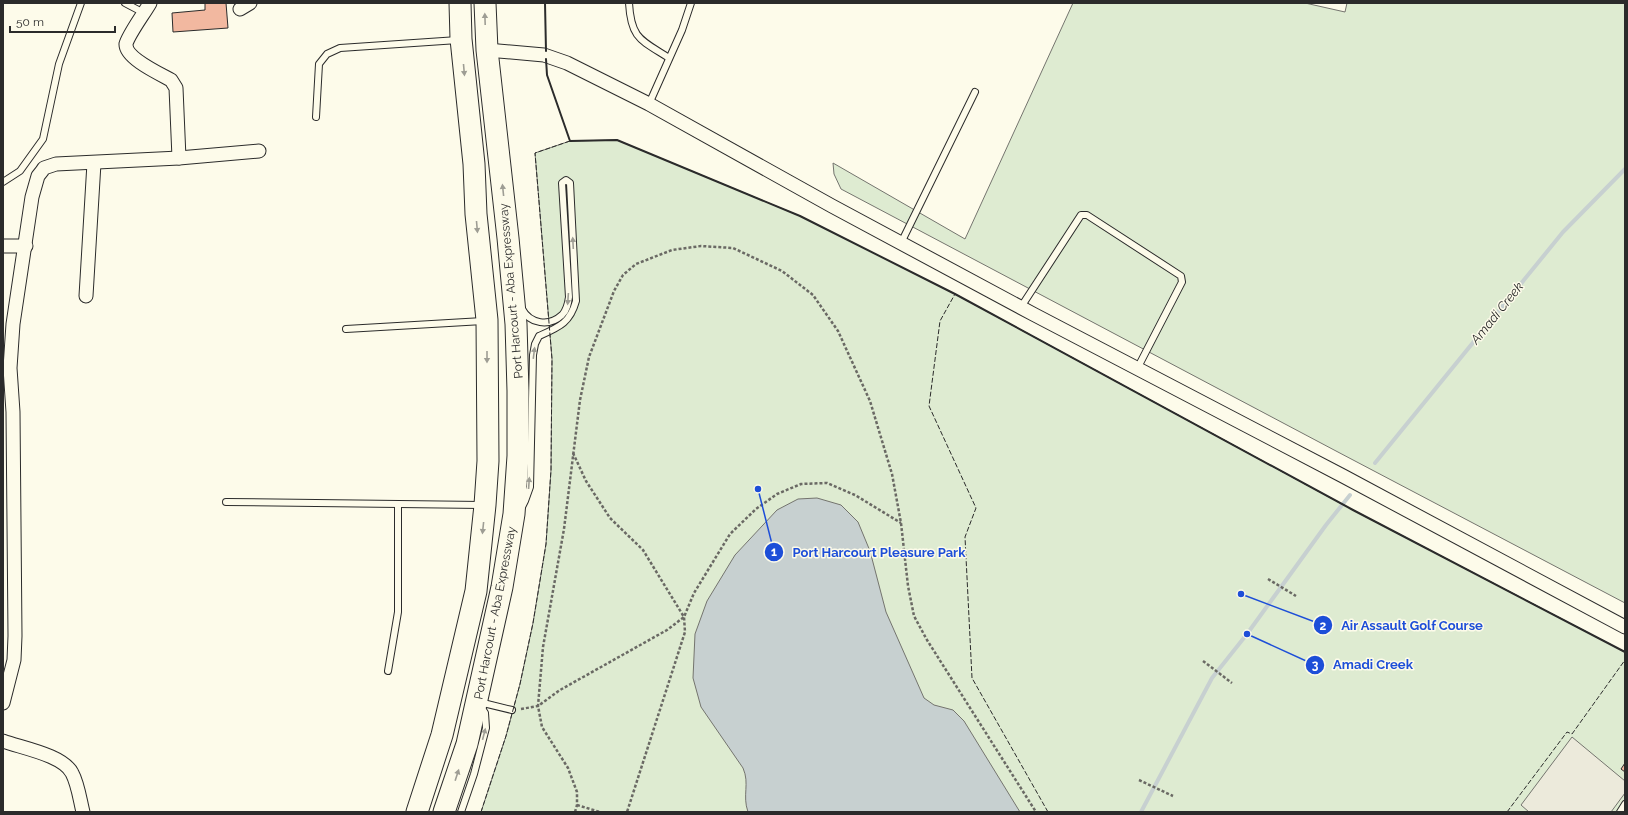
<svg xmlns="http://www.w3.org/2000/svg" width="1628" height="815" font-family="Raleway,sans-serif">
  <style>
    .green { fill: #deebd1; stroke: #74746e }
    .parking { fill: #eceadb; stroke: #74746e }
    .water { fill: #c7d0d0; stroke: #74746e }
    .lines { fill: none; stroke-linecap: round; stroke-linejoin: round }
    .stream { stroke: #c7d0d0; stroke-width: 4 }
    .building { fill: #f2b8a0; stroke: #2b2b2b }
    .service-casing { stroke: #2b2b2b; stroke-width: 8 }
    .minor-casing { stroke: #2b2b2b; stroke-width: 15 }
    .trunk-casing { stroke: #2b2b2b; stroke-width: 23 }
    .path { stroke: #6a6964; stroke-width: 2.5; stroke-dasharray: 3 2; stroke-linecap: butt }
    .service { stroke: #fdfbea; stroke-width: 6 }
    .minor { stroke: #fdfbea; stroke-width: 13 }
    .trunk { stroke: #fdfbea; stroke-width: 21 }
    .fence { stroke: #2b2b2b; stroke-width: 1; stroke-dasharray: 5 2; stroke-linecap: butt }
    .wall { stroke: #2b2b2b; stroke-width: 2 }
    .oneway { fill: #9e9d94 }
    .labels { text-anchor: middle; dominant-baseline: central; stroke-width: 3; stroke-linejoin: round; paint-order: stroke }
    .street-label { font-size: 12px; fill: #2b2b2b; stroke: #fdfbea }
    .water-label { font-size: 13px; font-style: italic; fill: #2b2b2b; stroke: #fdfbea }
    .leader { fill: none; stroke: #1d4ed8; stroke-width: 1.5 }
    .callout-dot { fill: #1d4ed8; stroke: #fdfbea; stroke-width: 1.5 }
    .mark-label { font-size: 12px; text-anchor: middle; font-weight: bold; fill: #fff }
    .callout-label { font-size: 13px; text-anchor: middle; font-weight: bold; fill: #1d4ed8; stroke: #fdfbea; stroke-width: 3; stroke-linejoin: round; paint-order: stroke }
  </style>
  <rect width="100%" height="100%" fill="#fdfbea"/>
  <g class="green">
    <path d="M1073,3h232l40,9 2,-9h278v600l-289,-152 -495,-262 -7,-15 -1,-11 132,76z"/>
    <path d="M617,140l183,76 155,78 398,216 272,142v160h-1144l25,-76 14,-52 13,-61 13,-79 5,-74 1,-111 -17,-206 35,-12z"/>
  </g>
  <path class="parking" d="M1572,737l53,44v12l-14,19h-82l-8,-7z"/>
  <path class="water" d="M817,498l24,7 17,17 12,29 16,61 38,86 10,7 19,5 11,11 56,91h-272c-6,-17 2,-28 -5,-44l-42,-61 -8,-29 2,-44 12,-33 28,-46 42,-45 21,-11z"/>
  <g class="lines">
    <g class="stream">
      <path d="M1375,463l188,-231 62,-63"/>
      <path d="M1141,812l71,-134 35,-44 79,-109 24,-30"/>
    </g>
  </g>
  <g class="building">
    <path d="M205,3h21l2,25 -55,4 -1,-19 33,-3z"/>
    <path d="M1625,763v9l-4,-3z"/>
  </g>
  <g class="lines">
    <g class="service-casing">
      <g id="service">
        <path d="M125,3l19,10"/>
        <path d="M629,3c2,36 12,37 40,55"/>
        <path d="M649,104l33,-74 9,-27"/>
        <path d="M316,117l3,-53 8,-10 13,-6 118,-8"/>
        <path d="M3,182l17,-11 23,-32 16,-75 22,-61"/>
        <path d="M901,243l74,-151"/>
        <path d="M1021,307l60,-92h6l94,61 1,6 -45,87"/>
        <path d="M346,329l137,-8"/>
        <path d="M226,502l256,3"/>
        <path d="M522,507l3,-6 5,-14 3,-132 2,-11 4,-8c20,-9 31,-13 37,-35l-6,-118 -4,-3 -4,3 7,114c-1,7 -2,13 -7,18 -13,12 -32,9 -40,-6"/>
        <path d="M388,671l10,-59v-108"/>
        <path d="M479,702l33,8"/>
        <path d="M461,812l13,-38 12,-46 -1,-15 -4,-6"/>
        <path d="M1620,812l5,-8"/>
      </g>
    </g>
    <g class="minor-casing">
      <g id="minor">
        <path d="M150,3c-5,9 -22,32 -24,41 -1,14 34,30 45,36l5,8 3,70"/>
        <path d="M240,9l10,-6"/>
        <path d="M487,50l57,5 23,8 82,41 183,102 201,108 310,162 282,151"/>
        <path d="M3,246h23"/>
        <path d="M86,296l8,-133"/>
        <path d="M3,703l11,-43 1,-24 -2,-224 -3,-44 3,-44 19,-127 6,-21 4,-5 2,-3 12,-4 123,-6 80,-7"/>
        <path d="M3,741c19,7 60,14 69,32 6,11 8,27 11,39"/>
      </g>
    </g>
    <g class="trunk-casing">
      <g id="trunk">
        <path d="M417,812l25,-77 34,-144 9,-86 3,-44 -1,-141 -11,-106 -2,-50 -13,-125 -1,-36"/>
        <path d="M444,812l23,-68 35,-157 12,-73 4,-58v-65l-2,-67 -8,-86 -21,-188 -2,-47"/>
      </g>
    </g>
    <g class="path">
      <path d="M573,453l13,28 24,37 33,32 41,67 1,15 -58,180"/>
      <path d="M1268,579l28,17"/>
      <path d="M1203,661l29,22"/>
      <path d="M521,709l17,-3 22,-16 107,-60 17,-13 10,-24 36,-59 26,-25 21,-15 24,-10 26,-1 28,12 46,28"/>
      <path d="M1139,780l34,16"/>
      <path d="M577,805l23,7"/>
      <path d="M575,812l2,-7v-13l-9,-24 -26,-41 -4,-21 5,-59 21,-118 16,-129 9,-43 25,-66 9,-16 13,-11 36,-14 29,-4 32,2 49,23 31,24 25,36 32,70 22,73 9,49 7,63 6,30 13,24 109,172"/>
    </g>
    <use href="#service" class="service"/>
    <use href="#minor" class="minor"/>
    <use href="#trunk" class="trunk"/>
    <g class="fence">
      <path d="M481,812l25,-76 14,-52 13,-61 13,-79 5,-74 1,-111 -17,-206 35,-12"/>
      <path d="M1048,812l-76,-134 -7,-141 11,-29 -47,-102 11,-85 15,-27 398,216 272,142"/>
      <path d="M1507,812l60,-80 5,2 53,-74"/>
    </g>
    <g class="wall">
      <path d="M545,3l1,48"/>
      <path d="M546,59l1,16 23,66 47,-1 183,76 155,78 398,216 272,142"/>
    </g>
  </g>
  <defs><path id="oneway-solid" d="M-6-.8H1V-3.2L6.5 0L1 3.2V.8H-6Z"/></defs>
  <g class="oneway">
    <use href="#oneway-solid" transform="translate(485 19) rotate(-92)"/>
    <use href="#oneway-solid" transform="translate(464 70) rotate(85)"/>
    <use href="#oneway-solid" transform="translate(503 190) rotate(-96)"/>
    <use href="#oneway-solid" transform="translate(477 227) rotate(85)"/>
    <use href="#oneway-solid" transform="translate(573 243) rotate(-93)"/>
    <use href="#oneway-solid" transform="translate(568 299) rotate(94)"/>
    <use href="#oneway-solid" transform="translate(534 353) rotate(-83)"/>
    <use href="#oneway-solid" transform="translate(487 357) rotate(90)"/>
    <use href="#oneway-solid" transform="translate(529 483) rotate(-86)"/>
    <use href="#oneway-solid" transform="translate(483 528) rotate(96)"/>
    <use href="#oneway-solid" transform="translate(484 734) rotate(-76)"/>
    <use href="#oneway-solid" transform="translate(457 775) rotate(-72)"/>
  </g>
  <g class="labels">
    <g class="street-label">
      <text transform="translate(511 291) rotate(-95)">Port Harcourt - Aba Expressway</text>
      <text transform="translate(495 613) rotate(-79)">Port Harcourt - Aba Expressway</text>
    </g>
    <g class="water-label">
      <text transform="translate(1497 313) rotate(-51)">Amadi Creek</text>
    </g>
  </g>
  <path class="leader" d="M758 489L774 552M1241 594L1323 625M1247 634L1315 665"/>
  <g class="callout-dot">
    <circle cx="758" cy="489" r="4"/>
    <circle cx="1241" cy="594" r="4"/>
    <circle cx="1247" cy="634" r="4"/>
    <circle cx="774" cy="552" r="10"/>
    <circle cx="1323" cy="625" r="10"/>
    <circle cx="1315" cy="665" r="10"/>
  </g>
  <g class="mark-label">
    <text x="774" y="556">1</text>
    <text x="1323" y="630">2</text>
    <text x="1315" y="669">3</text>
  </g>
  <g class="callout-label">
    <text x="879" y="557">Port Harcourt Pleasure Park</text>
    <text x="1412" y="630">Air Assault Golf Course</text>
    <text x="1373" y="669">Amadi Creek</text>
  </g>
  <rect width="1628" height="815" fill="none" stroke="#2b2b2b" stroke-width="8"/>
  <path d="M10 26v6h105v-6" fill="none" stroke="#2b2b2b" stroke-width="2"/>
  <text x="16" y="26" font-size="12" fill="#2b2b2b" stroke="#fdfbea" stroke-width="3" paint-order="stroke">50 m</text>
</svg>
